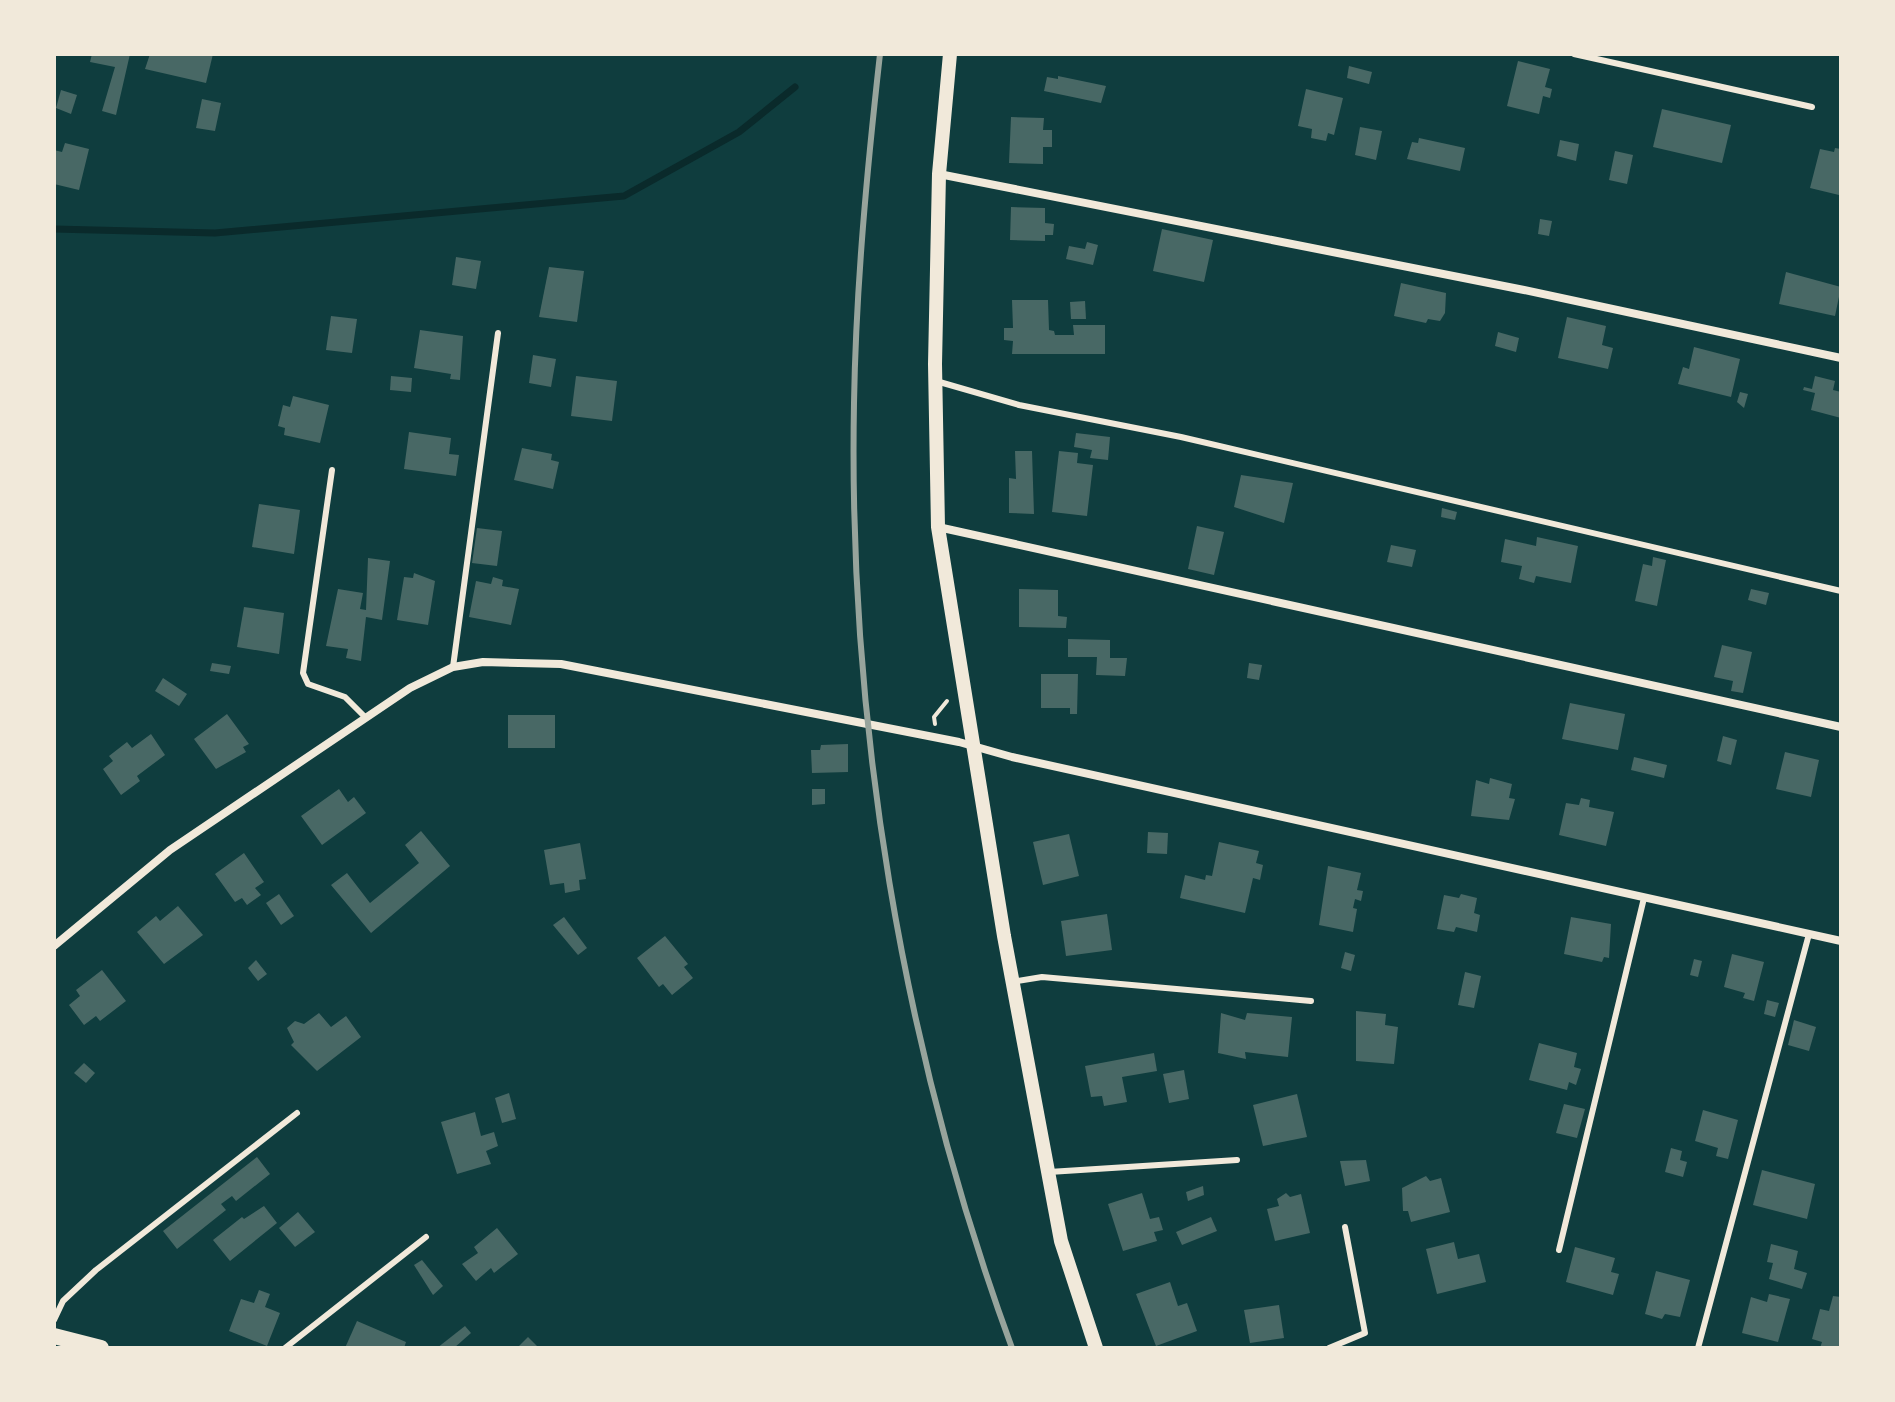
<svg xmlns="http://www.w3.org/2000/svg" width="1895" height="1402" font-family="Cabin,sans-serif">
  <style>
    .lines { fill: none; stroke-linecap: round; stroke-linejoin: round }
    .stream { stroke: #0a2a2b; stroke-width: 7 }
    .building { fill: #486865 }
    .path { stroke: #f1e9da; stroke-width: 4 }
    .service { stroke: #f1e9da; stroke-width: 6 }
    .minor { stroke: #f1e9da; stroke-width: 8 }
    .tertiary { stroke: #f1e9da; stroke-width: 14 }
    .secondary { stroke: #f1e9da; stroke-width: 16 }
    .rail { stroke: #97a49c; stroke-width: 6 }
  </style>
  <rect width="100%" height="100%" fill="#0f3d3e"/>
  <g class="lines">
    <path class="stream" d="M54,229l161,4 409,-37 115,-64 56,-45"/>
  </g>
  <g class="building">
    <path d="M92,54h38l-14,61 -14,-4 13,-44 -25,-5z"/>
    <path d="M150,54h63l-7,29 -61,-14z"/>
    <path d="M1518,61l32,8 -5,18 7,2 -2,9 -7,-2 -4,18 -32,-8z"/>
    <path d="M1349,66l23,6 -3,12 -22,-6z"/>
    <path d="M1058,76l48,10 -5,17 -57,-12 3,-14 11,2z"/>
    <path d="M1306,89l37,9 -9,37 -6,-2 -2,8 -15,-3 1,-9 -14,-3z"/>
    <path d="M61,90l16,5 -6,19 -15,-6z"/>
    <path d="M202,99l19,4 -6,28 -19,-3z"/>
    <path d="M1662,109l69,16 -9,38 -69,-16z"/>
    <path d="M1011,117l33,1 -1,12h9v17h-9v17l-34,-1z"/>
    <path d="M1360,127l22,4 -6,29 -21,-5z"/>
    <path d="M1419,138l46,10 -5,23 -53,-12 5,-17 6,1z"/>
    <path d="M1560,140l19,4 -3,17 -19,-5z"/>
    <path d="M65,143l24,6 -10,41 -25,-6v-34l8,2z"/>
    <path d="M1835,148l6,1 -2,46 -29,-7 10,-39 14,3z"/>
    <path d="M1615,151l18,4 -6,29 -18,-4z"/>
    <path d="M1011,207l34,1v15l9,1 -1,11h-8v6l-35,-1z"/>
    <path d="M1540,219l12,2 -3,15 -11,-2z"/>
    <path d="M1162,229l51,11 -9,42 -51,-11z"/>
    <path d="M1087,242l11,3 -5,20 -27,-6 3,-13 16,3z"/>
    <path d="M456,257l25,4 -5,28 -24,-4z"/>
    <path d="M549,267l35,4 -7,51 -38,-5z"/>
    <path d="M1786,272l55,15 -6,29 -56,-12z"/>
    <path d="M1401,283l45,10 -1,20 -5,8 -12,-2 -2,4 -32,-7z"/>
    <path d="M1012,300h36l1,30 5,1 1,4h19l-1,-10h32v29h-93l1,-13 -9,-1v-12h9z"/>
    <path d="M1085,301l1,18h-15l-1,-17z"/>
    <path d="M331,316l26,3 -5,34 -26,-3z"/>
    <path d="M1567,317l39,9 -4,19 11,3 -5,21 -50,-11z"/>
    <path d="M420,330l43,6 -3,44 -10,-1 1,-5 -37,-6z"/>
    <path d="M1498,332l21,6 -3,14 -21,-6z"/>
    <path d="M1694,347l46,12 -9,38 -53,-13 5,-17 6,2z"/>
    <path d="M533,355l23,4 -5,28 -22,-4z"/>
    <path d="M391,376l21,2 -1,14 -21,-2z"/>
    <path d="M576,376l41,5 -5,40 -41,-5z"/>
    <path d="M1815,376l20,5 -2,9 8,2v26l-30,-8 4,-17 -12,-3 1,-3 8,2z"/>
    <path d="M1740,392l8,2 -4,14 -7,-6z"/>
    <path d="M293,396l36,9 -9,38 -36,-8 1,-7 -7,-2 5,-21 7,2z"/>
    <path d="M409,432l42,6 -2,16 10,1 -3,21 -52,-7z"/>
    <path d="M1076,433l34,4 -2,23 -18,-2 2,-8 -18,-3z"/>
    <path d="M522,448l30,6 -1,6 8,2 -6,27 -39,-9z"/>
    <path d="M1015,451h17l2,63 -25,-1v-35l7,1z"/>
    <path d="M1059,451l19,2 -1,10 16,2 -6,51 -35,-4z"/>
    <path d="M1241,475l52,8 -9,40 -50,-16z"/>
    <path d="M259,504l41,6 -6,44 -42,-7z"/>
    <path d="M1442,508l15,4 -2,8 -14,-3z"/>
    <path d="M1197,526l27,6 -10,43 -26,-6z"/>
    <path d="M477,528l25,3 -5,35 -25,-3z"/>
    <path d="M1537,537l41,9 -7,37 -35,-7 -2,7 -15,-4 3,-13 -21,-4 4,-23 31,7z"/>
    <path d="M1391,545l25,5 -4,17 -25,-5z"/>
    <path d="M1653,557l13,3 -9,46 -22,-5 8,-37 9,2z"/>
    <path d="M368,558l22,3 -8,59 -16,-3 -5,44 -15,-3 2,-9 -22,-3 12,-57 25,4 -3,16 6,1z"/>
    <path d="M414,573l21,8 -7,44 -31,-5 7,-43 9,1z"/>
    <path d="M493,577l10,3 -1,6 17,3 -8,36 -42,-8 7,-36 15,3z"/>
    <path d="M1019,589l39,1v26l9,1 -1,11 -47,-1z"/>
    <path d="M1751,589l18,4 -3,12 -18,-5z"/>
    <path d="M244,607l40,6 -5,41 -42,-7z"/>
    <path d="M1068,639l42,1v18h17l-2,18 -29,-1 1,-18h-29z"/>
    <path d="M1722,645l30,7 -9,41 -12,-2 2,-10 -19,-4z"/>
    <path d="M212,663l19,3 -2,8 -19,-3z"/>
    <path d="M1249,663l13,2 -3,15 -12,-2z"/>
    <path d="M1041,674h37l-1,40h-7v-6h-29z"/>
    <path d="M163,678l24,16 -8,12 -24,-15z"/>
    <path d="M1570,703l55,11 -7,36 -56,-11z"/>
    <path d="M227,714l22,30 -6,3 3,5 -30,17 -22,-30z"/>
    <rect x="508" y="715" width="47" height="33"/>
    <path d="M151,734l14,21 -28,21 3,5 -19,14 -18,-26 10,-8 -4,-5 18,-14 5,6z"/>
    <path d="M1723,736l14,4 -6,25 -14,-4z"/>
    <path d="M848,744v28l-36,1 -1,-23h9l1,-5z"/>
    <path d="M1785,752l34,8 -8,37 -35,-8z"/>
    <path d="M1634,757l33,8 -3,13 -33,-8z"/>
    <path d="M1490,778l22,6 -3,14 6,1 -6,21 -38,-4 5,-36 13,4z"/>
    <path d="M339,789l9,13 6,-5 12,16 -44,32 -21,-29z"/>
    <path d="M812,789h13v15l-13,1z"/>
    <path d="M1581,798l9,2 -1,7 25,5 -8,34 -47,-11 7,-32 13,2z"/>
    <path d="M421,831l29,35 -79,67 -40,-48 16,-12 23,30 49,-40 -14,-18z"/>
    <path d="M1148,832l20,1 -1,21 -20,-1z"/>
    <path d="M1069,834l10,42 -36,9 -10,-43z"/>
    <path d="M1219,842l40,9 -3,12 7,2 -3,15 -7,-2 -8,35 -65,-15 5,-23 20,5 1,-5 6,1z"/>
    <path d="M580,843l6,36 -7,1 1,10 -15,3 -1,-10 -14,2 -6,-35z"/>
    <path d="M244,853l20,29 -9,6 6,7 -14,10 -5,-7 -7,4 -20,-28z"/>
    <path d="M1328,866l33,7 -4,17 6,1 -2,10 -6,-2 -2,9 4,1 -4,23 -34,-7z"/>
    <path d="M279,894l15,22 -13,9 -15,-22z"/>
    <path d="M1461,894l16,4 -3,15 6,2 -3,17 -21,-5 -2,5 -17,-3 7,-34 15,3z"/>
    <path d="M178,906l25,29 -39,29 -27,-32 19,-16 4,5z"/>
    <path d="M1107,914l5,36 -46,6 -5,-35z"/>
    <path d="M564,917l23,31 -9,7 -25,-30z"/>
    <path d="M1571,917l40,7 -2,34 -5,-1 -2,5 -38,-8z"/>
    <path d="M665,936l23,28 -4,3 9,11 -21,17 -9,-11 -4,3 -22,-29z"/>
    <path d="M1345,952l10,3 -4,16 -10,-3z"/>
    <path d="M1732,954l32,8 -10,39 -11,-3 2,-5 -21,-6z"/>
    <path d="M1694,959l8,2 -4,16 -8,-2z"/>
    <path d="M256,960l11,14 -9,7 -10,-13z"/>
    <path d="M102,970l24,31 -26,20 -4,-5 -12,9 -15,-20 11,-9 -4,-6z"/>
    <path d="M1465,972l16,4 -7,32 -16,-3z"/>
    <path d="M1767,1000l12,3 -4,14 -11,-3z"/>
    <path d="M1356,1011l30,3 -1,11 13,2 -4,37 -38,-3z"/>
    <path d="M319,1013l12,14 15,-11 15,21 -44,34 -26,-26 3,-3 -7,-14 8,-7 9,3z"/>
    <path d="M1221,1013l24,7 2,-7 45,4 -4,40 -43,-5 1,7 -28,-6z"/>
    <path d="M1794,1020l22,7 -7,24 -21,-6z"/>
    <path d="M1539,1043l38,10 -3,14 7,2 -5,16 -7,-3 -2,8 -38,-10z"/>
    <path d="M1154,1053l3,18 -35,6 5,25 -23,4 -2,-10 -11,1 -6,-31z"/>
    <path d="M84,1063l11,10 -9,10 -12,-10z"/>
    <path d="M1184,1070l5,29 -20,4 -6,-29z"/>
    <path d="M509,1093l7,26 -14,4 -7,-25z"/>
    <path d="M1297,1094l10,43 -44,9 -10,-41z"/>
    <path d="M1564,1104l21,5 -8,29 -21,-5z"/>
    <path d="M1703,1110l35,10 -10,39 -12,-3 2,-8 -23,-7z"/>
    <path d="M475,1112l6,24 13,-4 4,14 -12,5 5,13 -34,10 -16,-52z"/>
    <path d="M1671,1148l11,3 -2,9 7,2 -4,15 -18,-5z"/>
    <path d="M257,1157l13,17 -34,27 -4,-5 -11,8 5,6 -49,39 -14,-18z"/>
    <path d="M1366,1160l4,21 -25,5 -5,-25z"/>
    <path d="M1762,1170l53,14 -8,35 -54,-14z"/>
    <path d="M1426,1176l4,5 11,-3 9,34 -39,10 -3,-11h-5l-1,-23z"/>
    <path d="M1203,1186l1,9 -16,6 -2,-9z"/>
    <path d="M1142,1193l8,26 9,-2 4,13 -9,2 3,9 -34,10 -15,-47z"/>
    <path d="M1286,1193l4,4 11,-3 9,39 -35,8 -8,-32 12,-3 -2,-7z"/>
    <path d="M264,1206l13,17 -47,38 -17,-21 29,-23 2,2z"/>
    <path d="M298,1212l17,20 -20,15 -16,-19z"/>
    <path d="M1211,1217l6,14 -35,14 -6,-13z"/>
    <path d="M497,1228l21,26 -24,19 -3,-5 -15,13 -14,-17 16,-11 -4,-6z"/>
    <path d="M1454,1242l4,17 21,-5 7,28 -49,12 -11,-45z"/>
    <path d="M1771,1244l27,7 -4,18 13,4 -5,16 -33,-10 4,-16 -6,-1z"/>
    <path d="M1575,1247l40,11 -4,14 8,2 -6,21 -47,-13z"/>
    <path d="M422,1260l21,26 -10,9 -19,-30z"/>
    <path d="M1656,1271l34,9 -10,37 -15,-3 -3,5 -17,-5z"/>
    <path d="M1170,1282l8,24 9,-3 10,28 -41,15 -20,-52z"/>
    <path d="M259,1290l11,4 -5,13 15,6 -13,33 -38,-15 12,-32 13,4z"/>
    <path d="M1769,1294l21,5 -12,43 -36,-9 9,-36 16,5z"/>
    <path d="M1833,1296l8,1v51h-21l2,-6 -10,-3 8,-30 9,2z"/>
    <path d="M1279,1305l5,33 -34,5 -6,-33z"/>
    <path d="M357,1321l49,21 -2,6h-59z"/>
    <path d="M465,1326l6,7 -17,15h-17z"/>
    <path d="M528,1337l11,11h-22z"/>
  </g>
  <g class="lines">
    <path class="path" d="M935,724l-1,-7 13,-16"/>
    <g class="service">
      <path d="M1574,54l238,53"/>
      <path d="M936,381l83,24 162,32 660,154"/>
      <path d="M332,470l-29,203 5,11 37,13 19,19"/>
      <path d="M453,667l45,-334"/>
      <path d="M1012,982l30,-5 269,24"/>
      <path d="M1049,1172l188,-12"/>
      <path d="M1559,1250l85,-352"/>
      <path d="M54,1320l9,-19 33,-31 201,-157"/>
      <path d="M285,1348l141,-111"/>
      <path d="M1329,1348l36,-15 -20,-106"/>
      <path d="M1698,1348l111,-414"/>
    </g>
    <g class="minor">
      <path d="M939,174l585,116 317,68"/>
      <path d="M938,527l903,200"/>
      <path d="M54,946l116,-96 240,-162 43,-21 30,-5 78,2 398,78 53,15 829,184"/>
    </g>
    <path class="tertiary" d="M950,54l-11,120 -4,190 3,163 66,409 57,305 35,107"/>
    <path class="secondary" d="M54,1336l47,12"/>
    <path class="rail" d="M880,54c-13,116 -24,232 -26,349 -6,319 48,646 158,945"/>
  </g>
  <rect width="1895" height="1402" fill="none" stroke="#f1e9da" stroke-width="112"/>
</svg>
